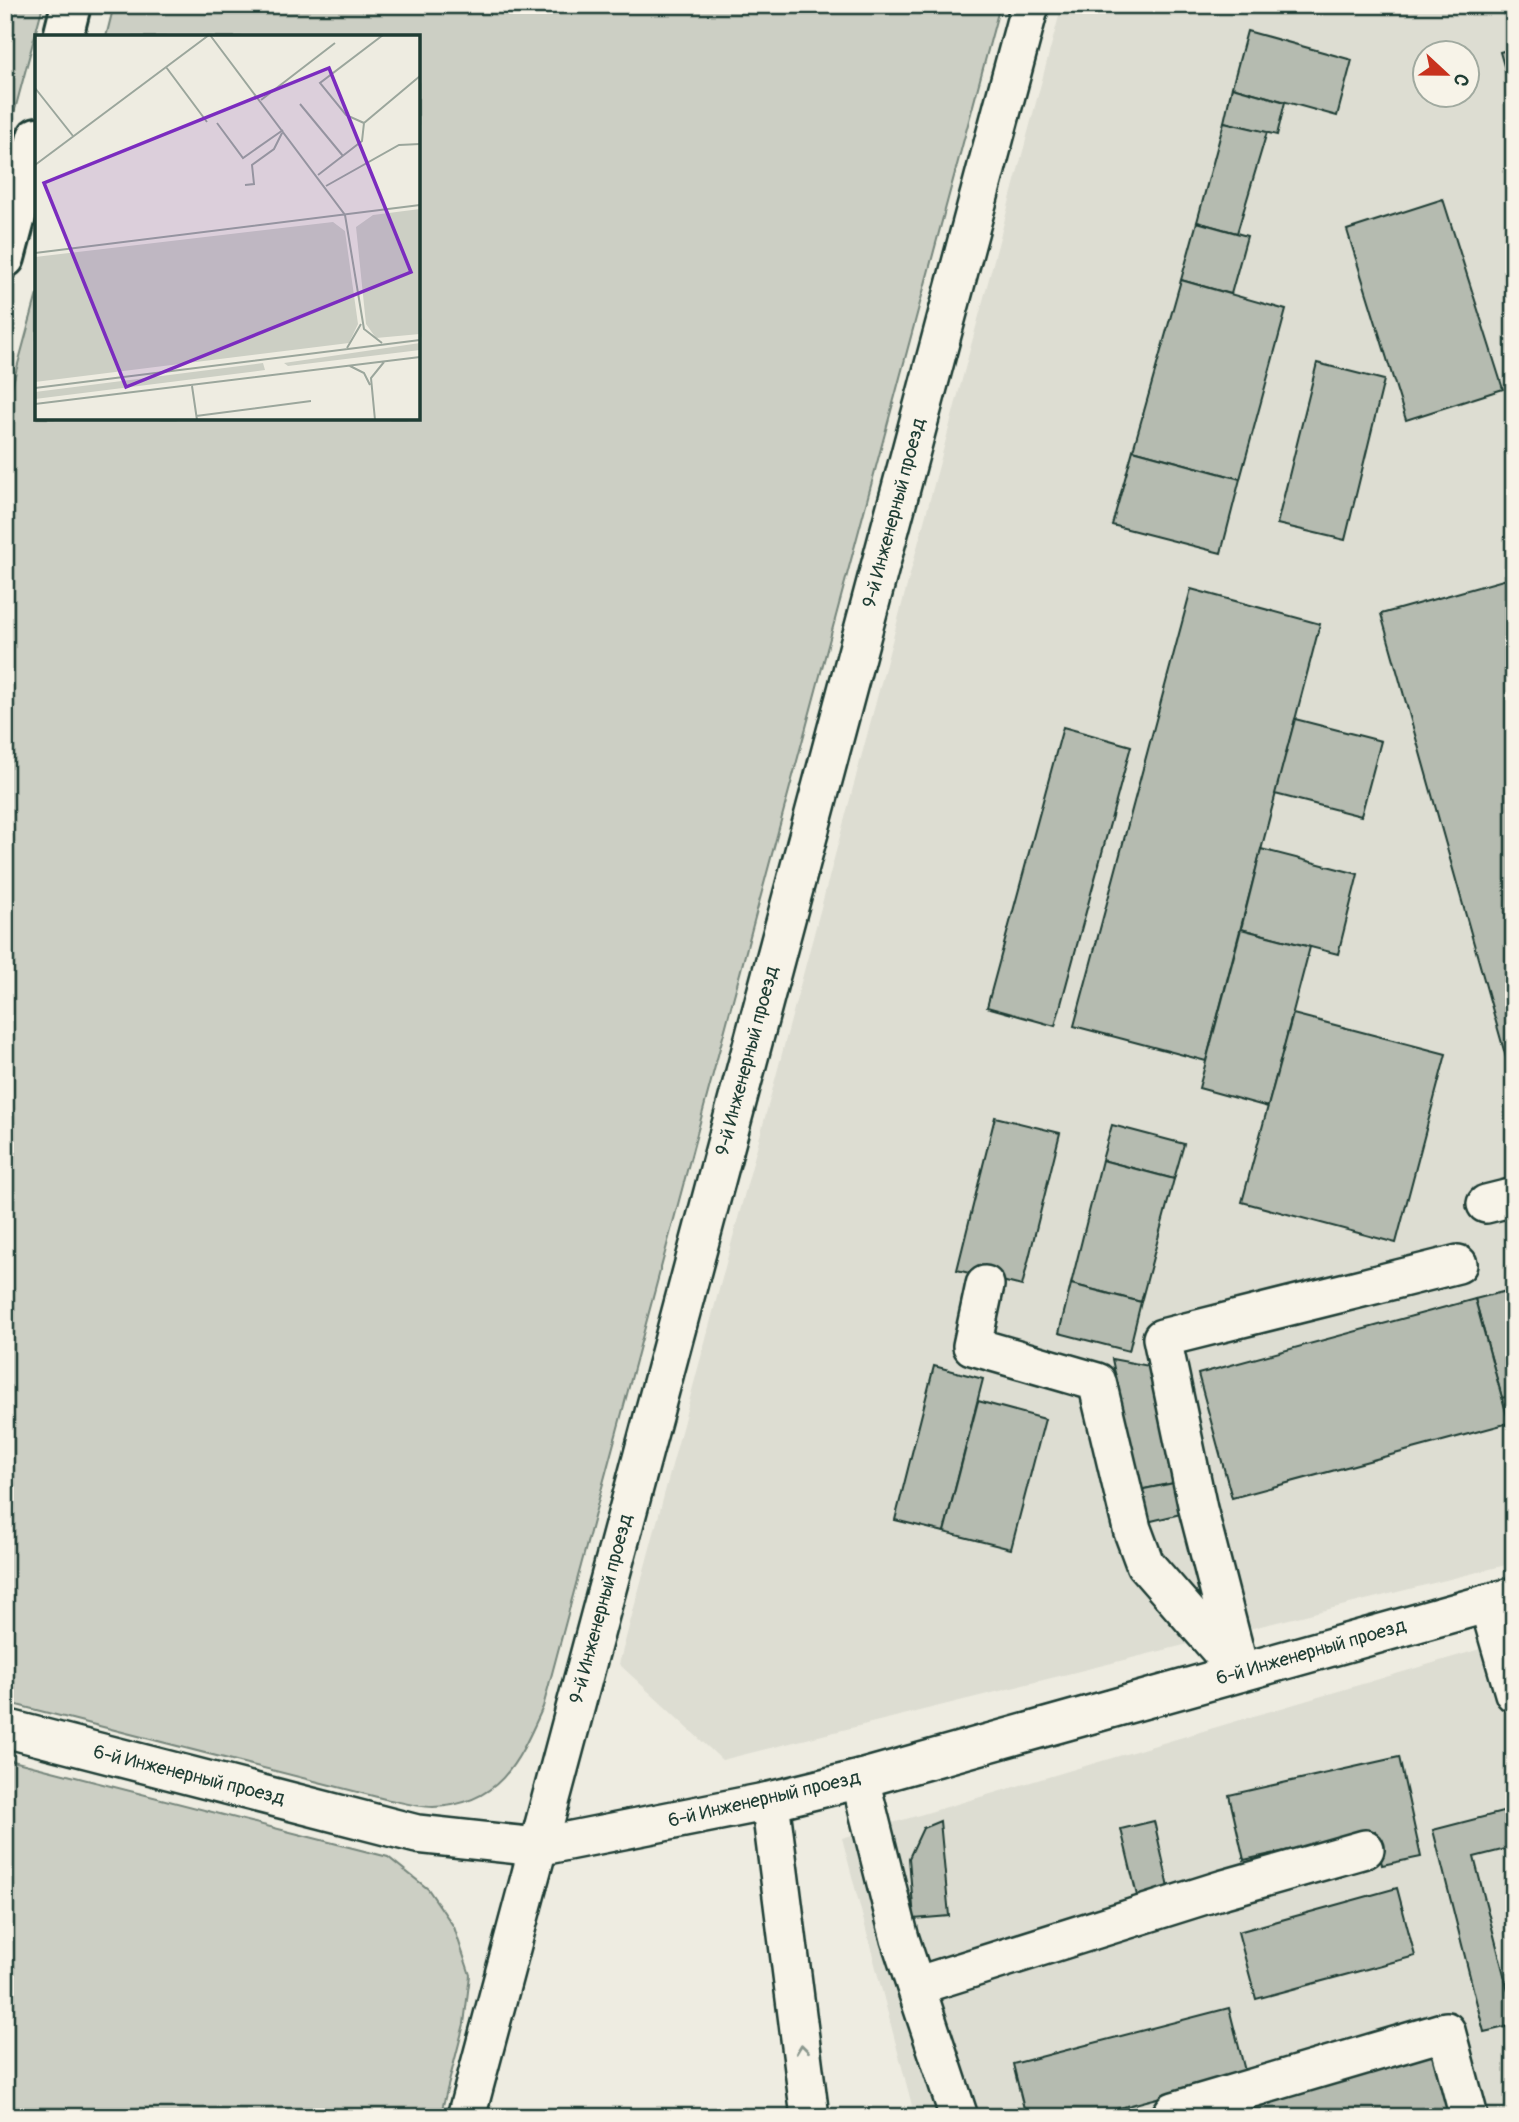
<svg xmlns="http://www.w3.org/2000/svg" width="1519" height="2122" font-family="Pangolin,sans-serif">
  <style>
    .built { fill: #ddddd2; fill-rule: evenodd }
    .green { fill: #cccfc4; stroke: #76867c; stroke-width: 2 }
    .building { fill: #b5bbb0; stroke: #1f3d34; stroke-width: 2 }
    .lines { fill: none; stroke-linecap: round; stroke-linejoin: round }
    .minor-casing { stroke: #1f3d34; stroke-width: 42 }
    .major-casing { stroke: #1f3d34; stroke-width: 44 }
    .minor { stroke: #f7f3e8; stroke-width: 37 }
    .major { stroke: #f7f3e8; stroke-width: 38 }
    .oneway { stroke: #8b988e }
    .labels { text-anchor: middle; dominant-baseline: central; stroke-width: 5; stroke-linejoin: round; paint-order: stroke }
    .street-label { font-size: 19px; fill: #1f3d34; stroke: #f7f3e8 }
    .inset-road { fill: none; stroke: #9ba69c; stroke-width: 2 }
    .view { fill: #7b2cbf; fill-opacity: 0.15; stroke: #7b2cbf; stroke-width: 3.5 }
    .inset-edge { fill: none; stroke: #1f3d34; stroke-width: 3.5 }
  </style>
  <rect width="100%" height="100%" fill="#eeece1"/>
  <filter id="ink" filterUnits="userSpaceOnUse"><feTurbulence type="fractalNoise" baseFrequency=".0143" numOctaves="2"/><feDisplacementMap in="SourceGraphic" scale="14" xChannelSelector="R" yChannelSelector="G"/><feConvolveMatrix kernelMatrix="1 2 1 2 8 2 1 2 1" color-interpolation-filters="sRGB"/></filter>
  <g filter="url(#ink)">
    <g class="built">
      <path d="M1062,5h452v1558l-792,197 -103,-96zM1424,52h42v42h-42z"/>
      <path d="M1514,1639v478h-599l-73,-279z"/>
    </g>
    <g class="green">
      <path d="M5,5h38l-38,142z"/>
      <path d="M114,5h886l-457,1702c-24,53 -42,98 -110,100 -15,0 -33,-5 -48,-8l-380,-97v-1290l32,-118v124h381v-381h-312z"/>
      <path d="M5,1759l383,98 40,32 26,38 16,48 -6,49 -24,93h-435z"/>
    </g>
    <g class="building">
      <path d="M1247,31l105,29 -15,56 -105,-29z"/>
      <path d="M1514,48v53l-14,-49z"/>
      <path d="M1232,87l53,15 -8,33 -53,-13z"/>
      <path d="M1224,122l43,10 -30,101 -40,-11z"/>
      <path d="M1443,199l60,190 -97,31 -59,-190z"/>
      <path d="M1197,222l50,14 -16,58 -50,-14z"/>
      <path d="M1181,280l105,30 -46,169 -107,-29z"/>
      <path d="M1317,363l67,17 -39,160 -68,-16z"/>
      <path d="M1133,450l107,29 -19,74 -109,-28z"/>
      <path d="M1514,577v509l-133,-472z"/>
      <path d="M1191,589l129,35 -114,437 -132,-35z"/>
      <path d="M1295,719l86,22 -20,75 -86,-22z"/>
      <path d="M1063,727l68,19 -76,280 -68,-19z"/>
      <path d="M1261,849l97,25 -20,80 -97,-25z"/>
      <path d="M1241,929l69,18 -42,160 -69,-19z"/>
      <path d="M1293,1014l153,40 -50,189 -154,-41z"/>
      <path d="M995,1117l65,16 -38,153 -65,-16z"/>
      <path d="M1112,1125l72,19 -10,35 -72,-19z"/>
      <path d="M1102,1160l72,19 -33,123 -70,-18z"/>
      <path d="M1071,1284l70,18 -12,49 -70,-18z"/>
      <path d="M1514,1289v106l-12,3 -27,-99z"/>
      <path d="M1475,1299l34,124 -277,75 -34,-124z"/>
      <path d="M1112,1359l48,9 24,113 -45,9z"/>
      <path d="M934,1366l49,13 -39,153 -49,-12z"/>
      <path d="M978,1401l67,18 -34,130 -67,-17z"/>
      <path d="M1184,1481l5,31 -42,10 -8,-32z"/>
      <path d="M1399,1757l22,100 -39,8 -7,-34 -131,29 -15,-65z"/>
      <path d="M1514,1809v38l-40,10 40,157v11l-30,7 -51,-202z"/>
      <path d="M940,1821l9,95 -35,3 -5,-61 14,-30z"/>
      <path d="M1154,1821l16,71 -32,8 -17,-71z"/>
      <path d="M1397,1888l18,68 -159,43 -18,-67z"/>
      <path d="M1229,2008l17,67 -161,42h-59l-13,-53z"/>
      <path d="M1436,2054l17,63h-247z"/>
    </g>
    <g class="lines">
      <g class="minor-casing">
        <g id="minor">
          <path d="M1486,1204l28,-7"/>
          <path d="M985,1285l-13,61 125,36 35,147 13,35 89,102"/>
          <path d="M1488,1603l26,90"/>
          <path d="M1240,1672l-42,-163 -36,-171 296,-74"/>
          <path d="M5,1728l412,106 120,13 233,-46 90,-22 654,-183"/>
          <path d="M860,1779l40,160 59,178"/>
          <path d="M770,1801l40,316"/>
          <path d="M916,1986l308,-97 141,-40"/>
          <path d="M466,2117l564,-2112"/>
          <path d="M1170,2117l4,-6 272,-80 23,86"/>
        </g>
      </g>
      <g class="major-casing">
        <g id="major">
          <path d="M63,37l8,-32"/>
          <path d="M5,258l32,-121"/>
        </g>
      </g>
      <use href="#minor" class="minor"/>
      <use href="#major" class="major"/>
    </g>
    <defs><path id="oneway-chevron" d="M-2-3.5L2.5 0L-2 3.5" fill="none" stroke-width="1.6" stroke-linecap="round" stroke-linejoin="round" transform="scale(1.75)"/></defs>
    <use class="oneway" href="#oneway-chevron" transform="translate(802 2049) rotate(-97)"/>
  </g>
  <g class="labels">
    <g class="street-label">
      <text transform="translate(894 513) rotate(-75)">9-й Инженерный проезд</text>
      <text transform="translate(747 1061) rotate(-75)">9-й Инженерный проезд</text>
      <text transform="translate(601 1609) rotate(-75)">9-й Инженерный проезд</text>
      <text transform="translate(1311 1652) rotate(-16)">6-й Инженерный проезд</text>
      <text transform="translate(189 1775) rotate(14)">6-й Инженерный проезд</text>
      <text transform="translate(764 1799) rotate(-13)">6-й Инженерный проезд</text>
    </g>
  </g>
  <g transform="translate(35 35)">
    <rect width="385" height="385" fill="#eeece1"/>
    <path d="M385,174v125l-44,4 -10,-14 -10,-97 17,-12zM298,187l12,9 13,93 -9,19 -314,39v-125zM385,308v7l-132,16 -4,-3zM228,328l2,7 -230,29v-7z" fill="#cccfc4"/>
    <path class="inset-road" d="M175,0l135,180 19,114 18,14M131,32l41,55M0,53l38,48M226,65l74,-57M265,69l43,52M182,88l26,35 40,-28M329,88l-18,-8 -26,-32 63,-48M0,130l174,-130M283,140l44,-34 2,-18 56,-47M210,150l9,-1 -2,-19 22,-16 8,-16M291,151l73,-41 21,-1M0,218l385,-48M312,313l14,-24M315,331l14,7 6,12M157,351l5,34M0,353l385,-48M0,369l385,-47M161,381l115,-15M340,385l-4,-42 13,-16"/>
    <path class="view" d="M294,33l82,204 -285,115 -82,-204z"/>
    <rect width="385" height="385" class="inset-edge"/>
  </g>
  <rect width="1519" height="2122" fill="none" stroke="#f7f3e8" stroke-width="28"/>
  <rect x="14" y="14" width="1491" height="2094" fill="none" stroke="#1f3d34" stroke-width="2.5" filter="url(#ink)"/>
  <g transform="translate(1446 74) rotate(112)"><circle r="33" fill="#f7f3e8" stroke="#a1aaa0" stroke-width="2"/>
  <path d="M0-5L12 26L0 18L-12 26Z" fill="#c8321e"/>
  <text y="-10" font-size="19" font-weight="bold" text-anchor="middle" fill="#1f3d34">С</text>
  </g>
</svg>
